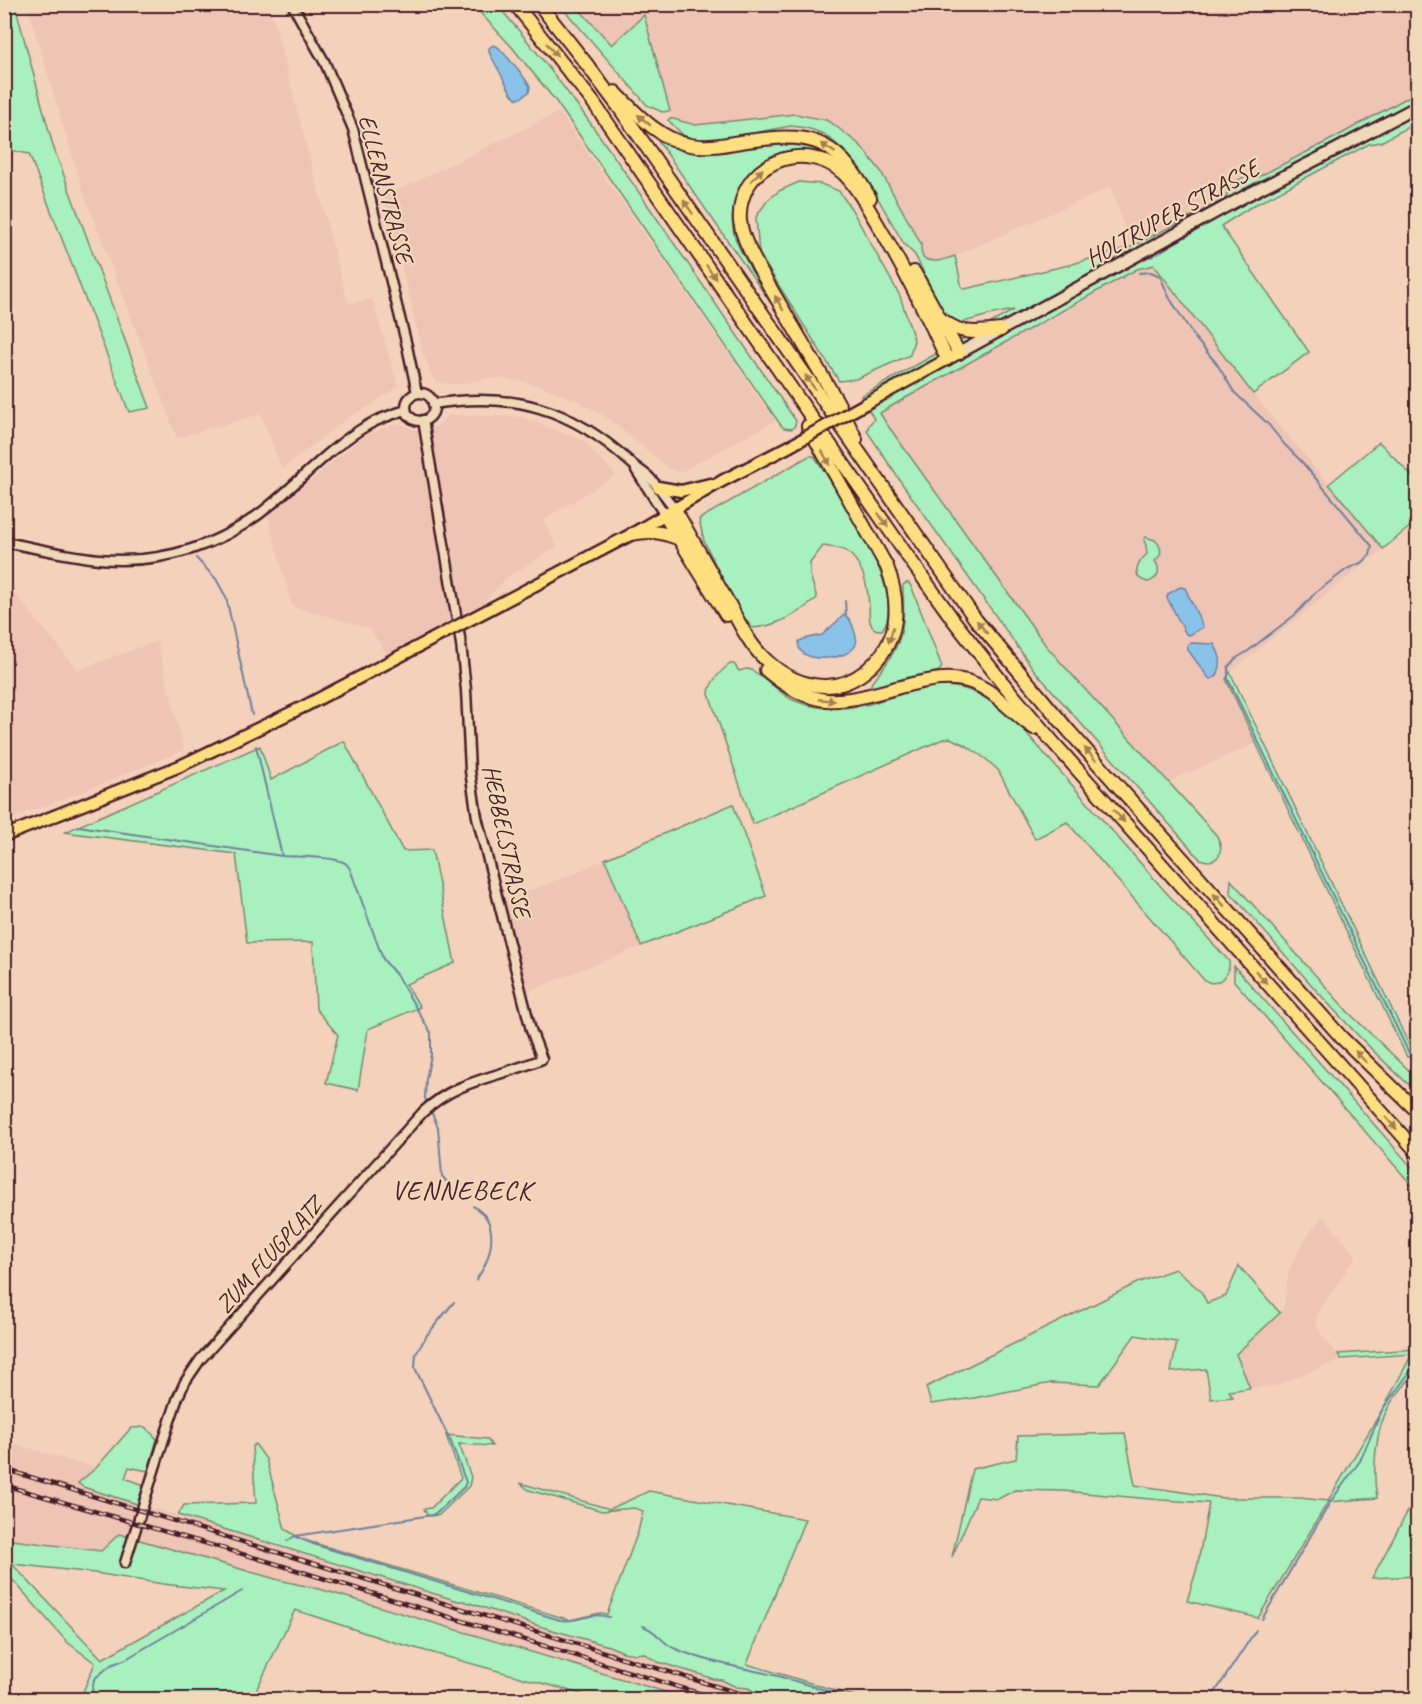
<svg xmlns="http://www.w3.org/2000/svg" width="1422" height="1704" font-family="Caveat,sans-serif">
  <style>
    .built { fill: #eec4b4 }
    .green { fill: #a8f0bd; stroke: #798874; stroke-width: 1.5; fill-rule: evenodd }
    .water { fill: #8ac3e9; stroke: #70819d; stroke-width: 1.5 }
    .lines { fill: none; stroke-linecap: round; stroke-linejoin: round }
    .stream { stroke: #70819d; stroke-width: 2 }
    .tertiary-casing { stroke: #4a1f2b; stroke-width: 13 }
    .secondary-casing { stroke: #4a1f2b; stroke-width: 15 }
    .primary-casing { stroke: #4a1f2b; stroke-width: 15 }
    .motorway-casing { stroke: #4a1f2b; stroke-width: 16 }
    .tertiary { stroke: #f0d9b9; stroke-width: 8 }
    .secondary { stroke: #f0d9b9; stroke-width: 10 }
    .primary { stroke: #fedf80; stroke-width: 10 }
    .motorway { stroke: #fedf80; stroke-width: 12 }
    .rail-casing { stroke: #4a1f2b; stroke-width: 4.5 }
    .rail { stroke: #f0d9b9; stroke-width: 2; stroke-dasharray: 7; stroke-linecap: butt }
    .primary-bridge-casing { stroke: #4a1f2b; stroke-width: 15; stroke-linecap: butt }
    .primary-bridge { stroke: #fedf80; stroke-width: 10 }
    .oneway { fill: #a47f56 }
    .labels { text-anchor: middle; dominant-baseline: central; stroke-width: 4.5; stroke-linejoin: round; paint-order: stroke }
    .street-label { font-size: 24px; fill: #4a1f2b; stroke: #f0d9b9 }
    .quarter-label { font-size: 27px; letter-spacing: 1.5px; fill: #4a1f2b; stroke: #f0d9b9 }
  </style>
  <rect width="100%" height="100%" fill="#f3d1ba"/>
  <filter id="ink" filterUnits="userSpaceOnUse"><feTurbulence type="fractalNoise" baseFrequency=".0167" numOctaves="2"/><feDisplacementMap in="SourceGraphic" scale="12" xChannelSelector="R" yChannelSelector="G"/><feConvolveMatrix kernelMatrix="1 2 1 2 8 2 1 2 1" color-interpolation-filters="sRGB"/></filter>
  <g filter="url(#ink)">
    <g class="built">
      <path d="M27,5h238l8,13 75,286 24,-5 26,88 -30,20 -21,11 -65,51 -21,-55 -84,24 -94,-247z"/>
      <path d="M575,5h842v87l-81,45 -78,40 -12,-1 -14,8 -7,15 -94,48 -20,-60 -156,69 -20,6 -6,-1 -6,-3 -2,-7 -61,-106 -27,-21 -7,-4 -31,-6 -100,11 -23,-6 -28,-103 -32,29z"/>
      <path d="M559,112l216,309 -95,51 -12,-4 -60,-50 -30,-17 -37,-15 -21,-5 -22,-3h-9l-29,6 -22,-1 -5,-5 -8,-19 -41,-162z"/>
      <path d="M1155,265l98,129 130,155 -153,123 -3,7 29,64 -89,39 -120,-135 -161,-224 -6,-10 15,-9 242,-135z"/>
      <path d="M449,415l72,2 61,23 34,35 -73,45 14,27 -50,30 -24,26 -96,51 -18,-26 -77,-22 -24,-90 95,-79 35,-14 21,9 17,-5z"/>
      <path d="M5,582l73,88 79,-29 27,109 -125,51 -54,19z"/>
      <path d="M605,859l36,87 -113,45 -26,-90 69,-26z"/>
      <path d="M1323,1216l33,40 -38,57 -2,7 1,7 6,10 18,22 -67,27 -24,2 -14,-33 44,-42 4,-8 5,-35 15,-29z"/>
      <path d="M4,1441l92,27 -18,15 5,4 67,21 44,11 264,82h6l78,26 67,19 14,6 13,2 6,-1 16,9 45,13 9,4 10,1 14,6 12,2 5,3 27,8h-91l-366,-109 -44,-10 -139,-39 -39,10 -96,-12z"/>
    </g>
    <g class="green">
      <path d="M4,5h11l38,141 97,262 -21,4 -100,-258 -24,-5z"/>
      <path d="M473,5h24c60,68 111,142 163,218 45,66 90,132 136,198l-2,6 -3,2 -7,-1 -4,-4 -225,-324 -44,-54z"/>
      <path d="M560,5h15l37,40 32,-30 26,96 -8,1 -15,-7z"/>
      <path d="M1417,92v30l-36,20 -12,2 -62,33 -58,31 -28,18 88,126 -56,42 -99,-129 -17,4 -242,135 -15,9 6,10 161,224 170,189 4,11 -2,9c-6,6 -11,6 -19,3l-166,-189 -133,-188 -34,-51 2,-6 5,-6 -13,-23 153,-86 -21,4 -33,9 -9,-4 -8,-7 -28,-57 -11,-11 -31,-54 -14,-22 -13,-16 -22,-18 -17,-6 -16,-2 -76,14 -20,-1 -11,-3 -16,-16 2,-2 25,7 100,-11 31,6 7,4 27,21 20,25 41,74v7l2,7c11,6 20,2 32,-2l7,32 3,1 104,-24 62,-18 94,-48 7,-15 14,-8 12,1 78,-40z"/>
      <path d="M657,139c15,8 31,14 48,15 8,0 16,-2 23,-3 31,-4 57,-10 88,-2l-1,4c-48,-9 -92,33 -81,81 5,20 27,47 38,65l-2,3z"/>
      <path d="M799,182l22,2 18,7 13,19 48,86 14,44 -4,15 -54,24 -17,2 -80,-127 -3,-37 11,-16 12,-10z"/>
      <path d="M1379,442l39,40 -1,39 -34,28 -54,-65z"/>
      <path d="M809,456h5l3,4c20,32 93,134 65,170 -5,0 -9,0 -11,-6 -3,-5 -1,-12 -2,-18 -1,-19 -6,-43 -23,-55 -5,-3 -16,-4 -23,-5l-13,17v12l7,23c-17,15 -42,29 -65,30l-19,-27 -29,-60 -5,-22z"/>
      <path d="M1145,537l10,3c7,7 8,15 0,21 6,8 4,18 -7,21 -18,-4 -11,-19 -1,-28l-1,-8 -2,-6z"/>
      <path d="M906,583h3l3,5 30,79 -3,4 -66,17 -2,-3 1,-3c31,-36 33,-51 31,-97z"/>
      <path d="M730,664h4l5,7c3,-1 5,-2 9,-2 11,2 32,25 45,31 10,4 21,7 32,8 13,2 28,-1 41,-3 15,-4 29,-9 44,-14 45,-13 72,0 105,29l149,170 65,71c1,10 -2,15 -11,21l-7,1 -7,-3 -137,-158 -32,17 -37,-69 -12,-11 -21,-14 -15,-7 -7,1 -190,85 -44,-130c0,-11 12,-24 21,-30z"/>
      <path d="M1230,672l184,383 -7,2 -151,-314 -30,-64z"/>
      <path d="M344,741l59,110 29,-1 23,113 -49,21 14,23 -52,22 -10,61 -32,-7 12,-48 -22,-26 -3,-67 -66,1 -11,-89 -171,-22 195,-86 11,34z"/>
      <path d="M733,804l33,92 -125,50 -36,-87z"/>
      <path d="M1231,880l117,132 69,66v14c-68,-60 -127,-132 -187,-200z"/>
      <path d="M1234,966l183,207v18l-183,-210z"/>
      <path d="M1239,1266l41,47 -44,41 14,34 -21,3 4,6 -22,2 -5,-30 -35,3 6,-30 -42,-7 -36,50 -48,-2 -77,15 -43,6 -5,-17 213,-105 36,-13 26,22 6,12 19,-7z"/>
      <path d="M1417,1349v22l-2,1c-8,11 -19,22 -26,34 -14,25 -17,64 -12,92l-49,4 -70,116 -71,-17 10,-33 12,-65 -47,-3 -99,-9 -48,-1 -17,9 -20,-2 -26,60 20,-88 44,-10 2,-23 107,-3 10,52 88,13h77l28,3 57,-96 27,-51 -71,5 -3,-5z"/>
      <path d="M145,1427l12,12 -9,32 -19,-4 -4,11 19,7 -7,19 -54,-17 -5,-4 18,-15 35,-40z"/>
      <path d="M446,1435l41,4 5,7 -33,-2 12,33 -2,9 -30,29 -11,1 -4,-7 7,-1 30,-30z"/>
      <path d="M255,1444l11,15 19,70 16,10 269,81 30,-7 7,1 31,-82 5,-21 -9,-3 -32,3 -73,-21 -9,-7 90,26 39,-18 156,28 -58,145 117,35h-84l-27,-8 -5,-3 -12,-1 -14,-7 -9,-1 -11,-4 -44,-13 -15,-9 -7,1 -13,-2 -14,-6 -67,-19 -78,-26h-6l-280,-86 6,-10 72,-2 -4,-56z"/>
      <path d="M1417,1498v78l-45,2 37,-69 4,-10z"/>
      <path d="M119,1534l160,46 44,10 366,109h-90l-209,-58 -95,-31 -43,89h-172l15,-36 -28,-21 -62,-71 -1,-32 97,12zM12,1564l83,9 68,11 61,7 -122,68z"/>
    </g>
    <g class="water">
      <path d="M493,45l5,2 20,22 12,17 -1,6 -10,7 -3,-1 -5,-5 -22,-41v-4z"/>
      <path d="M1180,587l5,1 18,39 -13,8 -4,-1 -19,-36 1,-4z"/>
      <path d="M844,615c6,3 8,8 10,15 1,4 4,10 2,14 -6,18 -63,21 -57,-3l5,-2 18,-4z"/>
      <path d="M1191,643l23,1c7,12 9,20 2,33l-6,2 -3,-3 -19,-26 -1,-5z"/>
    </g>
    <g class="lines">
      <g class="stream">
        <path d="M1151,257l70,-41"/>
        <path d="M1139,273l12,-1 9,4 9,21 26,41 22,26 17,28 34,32 16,20 18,18 70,84 -2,9 -7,7 -16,7 -20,15 -11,8 -20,22 -48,37 -13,8 -7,8v12l181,374"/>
        <path d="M196,558l20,21 10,18 26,118"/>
        <path d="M845,601l1,14"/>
        <path d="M256,746l26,110c16,1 48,0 61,6 5,2 4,3 7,7l33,90 14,17 34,57v22l-5,24 -1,19 2,6"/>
        <path d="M78,826l204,30"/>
        <path d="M430,1109l8,18 4,49 13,16"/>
        <path d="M473,1206c5,4 11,7 14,13 10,19 1,45 -11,61"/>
        <path d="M296,1537l20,8 244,75c19,3 30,-9 49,-3"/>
        <path d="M287,1541l8,-5 137,-21 6,-3 26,-25 2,-5 -15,-40 -36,-74 1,-14 11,-19 27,-33"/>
        <path d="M1262,1619l69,-118 29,-40 22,-51 30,-41"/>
        <path d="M643,1626c15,5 19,18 33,23 33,14 68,19 102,27 27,8 53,16 80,24"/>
        <path d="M88,1700l4,-8 2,-13 17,-14 15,-6 116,-68"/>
        <path d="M1210,1700l46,-70"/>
      </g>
      <g class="tertiary-casing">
        <g id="tertiary">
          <path d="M292,4l33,59 28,66 54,217 10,47"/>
          <circle cx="420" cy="407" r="14"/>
          <path d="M433,404c79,-13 138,4 197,58 5,5 12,9 18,14 10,10 18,21 26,32"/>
          <path d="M636,470l28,44"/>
          <path d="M4,542c32,6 64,14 95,17 64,6 125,-14 174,-56 31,-26 59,-57 95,-78 12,-7 25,-11 38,-15"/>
          <path d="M125,1563l39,-124 14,-42 7,-15 15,-22 223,-248c36,-34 76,-34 119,-53l-11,-29 -54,-213 -7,-46 -4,-81 -5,-46 -38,-224"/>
        </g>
      </g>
      <g class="secondary-casing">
        <path id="secondary" d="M959,353l288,-158 90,-46 81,-43"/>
      </g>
      <g class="primary-casing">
        <g id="primary">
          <path d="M865,404l94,-51"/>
          <path d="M658,487l23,4 29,-7"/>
          <path d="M488,610l144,-76 90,-53 68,-35"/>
          <path d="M4,836l176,-70 125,-60 122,-64"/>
        </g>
      </g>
      <g class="motorway-casing">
        <g id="motorway">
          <path d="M515,4l78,98 313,452 48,67 48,61 50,59 366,412"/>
          <path d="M539,4l49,62 30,40 358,514 93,111 273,307 76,74"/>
          <path d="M615,92c21,21 44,47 75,53 17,3 33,0 50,-3 69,-10 93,-8 130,56"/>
          <path d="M914,272l45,81"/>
          <path d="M944,321c19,15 35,11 57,9"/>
          <path d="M856,439l-19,-38 -79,-134c-7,-15 -16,-29 -18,-46 -4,-56 63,-84 103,-48 13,12 22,30 31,45 27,45 51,93 73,141"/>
          <path d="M674,508c19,32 36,64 55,96 10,19 21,42 38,57 15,14 36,25 57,25 31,1 59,-25 68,-52 7,-23 3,-46 -5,-67l-79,-141"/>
          <path d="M664,514l62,101"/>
          <path d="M632,534c19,-4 29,-2 48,5"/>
          <path d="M766,670c54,47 84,29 146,14 18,-4 37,-8 55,-3 28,8 44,32 67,47"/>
        </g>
      </g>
      <use href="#tertiary" class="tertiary"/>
      <use href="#secondary" class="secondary"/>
      <use href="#primary" class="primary"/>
      <use href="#motorway" class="motorway"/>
      <g class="rail-casing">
        <g id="rail">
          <path d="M4,1469l757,231"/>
          <path d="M4,1485l266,77 451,138"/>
        </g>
      </g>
      <use href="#rail" class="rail"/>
      <g class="primary-bridge-casing">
        <g id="primary-bridge">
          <path d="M790,446l75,-42"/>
          <path d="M427,642l61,-32"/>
        </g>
      </g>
      <use href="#primary-bridge" class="primary-bridge"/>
    </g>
    <defs><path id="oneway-solid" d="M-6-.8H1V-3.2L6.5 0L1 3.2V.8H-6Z" transform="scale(1.5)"/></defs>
    <g class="oneway">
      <use href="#oneway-solid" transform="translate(552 50) rotate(51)"/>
      <use href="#oneway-solid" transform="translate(644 120) rotate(-140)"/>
      <use href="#oneway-solid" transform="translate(828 148) rotate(-147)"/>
      <use href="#oneway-solid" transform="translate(757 175) rotate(-45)"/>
      <use href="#oneway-solid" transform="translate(688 207) rotate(-125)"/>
      <use href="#oneway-solid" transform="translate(711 272) rotate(55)"/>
      <use href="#oneway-solid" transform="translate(779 303) rotate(-120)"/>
      <use href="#oneway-solid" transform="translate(810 382) rotate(-125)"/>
      <use href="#oneway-solid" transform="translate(826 458) rotate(61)"/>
      <use href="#oneway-solid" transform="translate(883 520) rotate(55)"/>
      <use href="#oneway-solid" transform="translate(982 627) rotate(-129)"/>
      <use href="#oneway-solid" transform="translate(891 635) rotate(107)"/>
      <use href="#oneway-solid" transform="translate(827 700) rotate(5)"/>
      <use href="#oneway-solid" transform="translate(1090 754) rotate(-132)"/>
      <use href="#oneway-solid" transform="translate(1119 816) rotate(48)"/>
      <use href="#oneway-solid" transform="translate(1219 900) rotate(-132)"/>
      <use href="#oneway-solid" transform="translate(1261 977) rotate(48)"/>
      <use href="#oneway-solid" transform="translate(1361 1057) rotate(-134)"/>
      <use href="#oneway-solid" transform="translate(1391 1123) rotate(48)"/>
    </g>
  </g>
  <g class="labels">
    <g class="street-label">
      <text transform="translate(386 189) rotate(75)">ELLERNSTRASSE</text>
      <text transform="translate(1172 213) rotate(-29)">HOLTRUPER STRASSE</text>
      <text transform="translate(507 841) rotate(78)">HEBBELSTRASSE</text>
      <text transform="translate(269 1255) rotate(-48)">ZUM FLUGPLATZ</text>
    </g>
    <g class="quarter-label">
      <text x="462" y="1190">VENNEBECK</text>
    </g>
  </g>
  <rect width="1422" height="1704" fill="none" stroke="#f0d9b9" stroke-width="24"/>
  <rect x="12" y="12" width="1398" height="1680" fill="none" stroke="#4a1f2b" stroke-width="2" filter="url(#ink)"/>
</svg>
